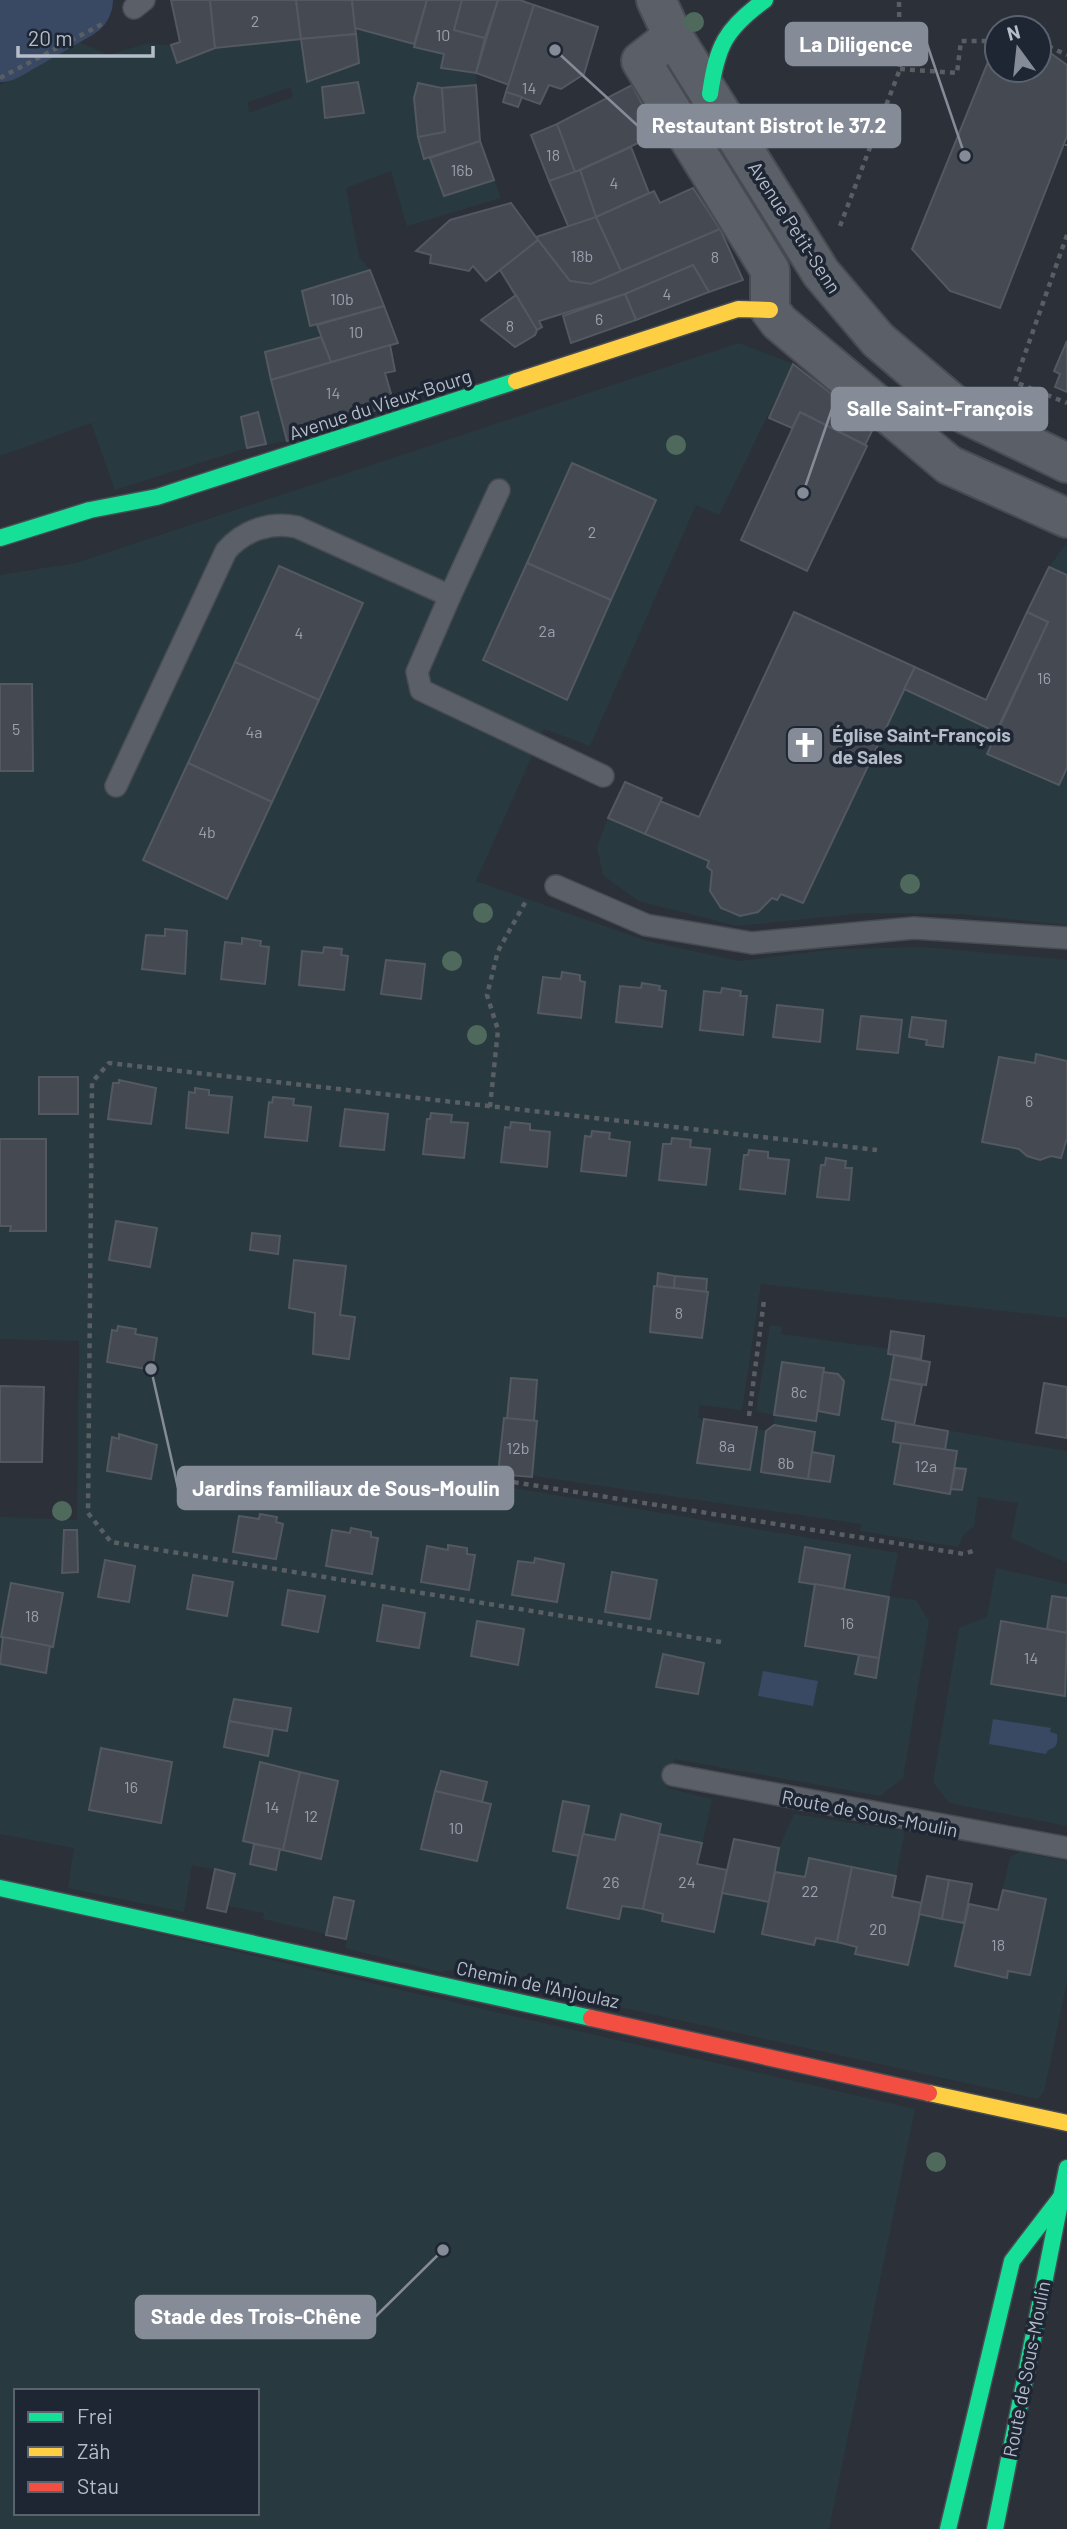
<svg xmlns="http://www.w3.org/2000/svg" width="1067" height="2529" font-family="Barlow,sans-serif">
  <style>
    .green { fill: #283a3f; fill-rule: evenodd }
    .water { fill: #394964 }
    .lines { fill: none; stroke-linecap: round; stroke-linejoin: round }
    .river { stroke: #394964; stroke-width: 80 }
    .building { fill: #454951; stroke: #535861; stroke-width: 2 }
    .lane-casing { stroke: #474b52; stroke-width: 24 }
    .street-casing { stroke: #474b52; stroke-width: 42 }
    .fast-casing { stroke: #474b52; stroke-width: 19 }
    .slow-casing { stroke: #474b52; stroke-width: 19 }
    .jam-casing { stroke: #474b52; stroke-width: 19 }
    .path { stroke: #585e64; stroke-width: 4.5; stroke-dasharray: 5 5; stroke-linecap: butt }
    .lane { stroke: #5b5f67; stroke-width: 21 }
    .street { stroke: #5b5f67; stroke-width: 38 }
    .fast { stroke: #16e098; stroke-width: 16 }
    .slow { stroke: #ffcf43; stroke-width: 16 }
    .jam { stroke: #f24e42; stroke-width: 16 }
    .tree { fill: #4f6a5c }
    .labels { text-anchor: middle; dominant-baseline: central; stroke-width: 7; stroke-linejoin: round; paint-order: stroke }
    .number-label { font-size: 16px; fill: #99a0ac }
    .street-label { font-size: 19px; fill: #b5bdca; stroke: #1e2634 }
    .poi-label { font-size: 19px; font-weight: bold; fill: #b5bdca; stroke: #1e2634; text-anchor: start }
    .leader { fill: none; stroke: #858c97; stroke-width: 2.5 }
    .callout-dot { fill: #858c97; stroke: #1e2634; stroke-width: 2.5 }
    .callout { fill: #858c97; stroke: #858c97; stroke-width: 2.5 }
    .callout-label { font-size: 21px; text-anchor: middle; font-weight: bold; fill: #fff }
  </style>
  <rect width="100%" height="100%" fill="#2b3039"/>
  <g class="green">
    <path d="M355,28l89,26 -3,14 35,5 4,68 -50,17 14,38 50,-16 7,18 -94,28 -16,-55 -45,17 13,69 11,13 -68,21 8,34h7l4,12 -55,15 21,89 -40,7 -132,42 -24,-67 -91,33v-371l79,-43 29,13 37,-11 26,1 6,18 38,-15 86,-9 6,43 52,-19zM291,87l2,10 -44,16 -1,-11z"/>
    <path d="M739,343l54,21 -74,151 -23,-10 -106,241 -46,-17 -68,152 171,60 92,20 97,-12 86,-2 145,13v358l-306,-34 -19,126 -42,-5 -2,13 68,13 8,-6v-10l-18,-4 14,-86 12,2 -1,7 108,15 -1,5 6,1 -11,64 184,32v112l-56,-25 7,-35 -40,-6 -4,29 -10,8 -6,13 -98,-16 1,-7 -369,-54 -2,14 408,69 -9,44 27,3 13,21 -26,157 -23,18 -206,-37 -7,29 45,11 -14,65 29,6 -5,23 47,9 10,-54 15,-34 111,17 -13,66 72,26 5,-19 29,6 12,-53 10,-5 47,9v121l-23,110 -6,7 -528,-116 -30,-18 -39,7 -96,-24 2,-9 -84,-20 1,-6 -36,-7 7,-32 -43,-9 -8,47 -116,-24 6,-40 -74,-14v-317l77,3 2,-179 -79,-2v-764l76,-12z"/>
    <path d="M1065,545l2,1v29l-18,-8z"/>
    <path d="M904,689l92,43 -9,22 72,31 8,-17v157l-107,-11 -96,-1 -127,13 -99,-25 -35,-26 -6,-28 11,-29 101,43 -2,6 5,4c-5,44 30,58 60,27l5,2 4,-6 22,9z"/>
    <path d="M996,1568l71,16v242l-118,-23 -16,-21 26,-154 28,-11z"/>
    <path d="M0,1897l915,212 -86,420h-829zM16,2391h241v122h-241z"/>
  </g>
  <g class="water">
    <path d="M763,1671l55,10 -5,25 -55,-10z"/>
    <path d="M993,1719l58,9 -1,4 7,2c2,19 -8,11 -11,20l-57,-10z"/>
  </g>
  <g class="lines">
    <path class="river" d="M0,42l73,-42"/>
  </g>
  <g class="building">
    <path d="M171,0h39l5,48 -38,15 -6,-18 9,-3z"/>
    <path d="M210,0h86l5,39 -86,9z"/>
    <path d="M296,0h56l4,34 -55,5z"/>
    <path d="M352,0h75l-13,44 -59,-16z"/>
    <path d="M427,0h35l-8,30 31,8 -9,35 -35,-5 3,-14 -30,-7z"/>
    <path d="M462,0h36l-13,38 -31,-8z"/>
    <path d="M498,0h22l14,5 -25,80 -33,-12z"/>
    <path d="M534,5l64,22 -14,47 -23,15 -12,-4 -9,19 -34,-12z"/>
    <path d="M356,34l3,29 -52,19 -6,-43z"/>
    <path d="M1042,47l25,18v71l-67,172 -50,-17 -38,-42 78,-192 7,-1v14h42v-22z"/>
    <path d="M358,82l6,31 -39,5 -3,-31z"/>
    <path d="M418,83l24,5 3,44 -27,5 -4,-39z"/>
    <path d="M476,85l4,56 -56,18 -6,-22 27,-5 -3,-44z"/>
    <path d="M632,85l26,49 -83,38 -18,-48z"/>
    <path d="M506,92l16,5 -4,10 -15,-5z"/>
    <path d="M557,124l18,48 -26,9 -18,-46z"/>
    <path d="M480,141l14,39 -50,16 -14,-38z"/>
    <path d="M631,147l18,46 -53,24 -16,-47z"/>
    <path d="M580,170l16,47 -27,11 -20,-47z"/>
    <path d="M693,188l27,41 -99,42 -25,-54 58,-26 6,12z"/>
    <path d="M511,203l27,37 -52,41 -13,-15 -4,5 -39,-8 1,-8 -15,-4 34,-31z"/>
    <path d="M596,217l25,54 -30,13 -21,-3 -34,-44z"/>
    <path d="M720,229l23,51 -34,12 -16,-27 -68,29 -86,27 3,6 -5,3 -37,-60 38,-30 32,41 21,3z"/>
    <path d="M693,265l16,27 -73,28 -11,-26z"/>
    <path d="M370,270l14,36 -74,20 -8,-35z"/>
    <path d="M625,294l11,26 -65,23 -8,-27z"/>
    <path d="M516,295l21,35 -2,5 -20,12 -34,-27z"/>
    <path d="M384,306l14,37 -67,19 -14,-37z"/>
    <path d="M321,337l10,25 -60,18 -6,-28z"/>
    <path d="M1067,341v51l-12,-5 5,-13 -6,-3z"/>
    <path d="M390,345l5,26 -10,2 9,31 -107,37 -16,-61z"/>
    <path d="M793,364l81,63 -9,18 -65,-33 -8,16 -23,-10z"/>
    <path d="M258,412l8,32 -19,4 -6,-31z"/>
    <path d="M800,412l67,34 -60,125 -66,-31z"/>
    <path d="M572,463l84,37 -45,100 -84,-37z"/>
    <path d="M527,563l84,37 -44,100 -84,-40z"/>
    <path d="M279,566l84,37 -44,97 -84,-38z"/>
    <path d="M1049,567l18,8v193l-8,17 -72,-31 61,-132 -21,-10z"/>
    <path d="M794,612l121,55 -112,236 -22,-9 -4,6 -5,-2 -14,14 -18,4 -19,-8 -11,-17 2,-20 -5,-4 2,-6 -64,-27 15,-33 39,16z"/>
    <path d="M1027,612l21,10 -52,110 -92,-43 11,-22 71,33z"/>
    <path d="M235,662l84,38 -47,102 -84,-39z"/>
    <path d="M0,684h32l1,87h-33z"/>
    <path d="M188,763l84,39 -45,97 -84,-39z"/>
    <path d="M625,782l37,16 -17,36 -37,-16z"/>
    <path d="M165,929l22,2 -2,43 -43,-5 4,-34 19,1z"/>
    <path d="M242,938l19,3 -1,5 9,1 -4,37 -44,-5 4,-37 17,2z"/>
    <path d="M324,947l18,2 -1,6 7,1 -4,34 -45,-5 3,-34 21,2z"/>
    <path d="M386,960l39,4 -4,35 -40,-5z"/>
    <path d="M562,972l18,3v6l5,1 -4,36 -43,-5 5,-36 18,2z"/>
    <path d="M642,983l18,3 -1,4 7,1 -4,36 -46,-5 4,-36 21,2z"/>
    <path d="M722,988l19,3 -1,5h7l-4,39 -43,-5 4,-39 17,2z"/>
    <path d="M777,1005l46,5 -3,32 -47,-5z"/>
    <path d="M861,1016l41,4 -4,33 -41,-4z"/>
    <path d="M912,1017l34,4 -3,26 -17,-2 1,-5 -18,-3z"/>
    <path d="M1036,1054l31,7v77l-6,20 -10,-2 -11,4 -13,-4 -8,-7 -37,-7 17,-85 36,6z"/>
    <rect x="39" y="1077" width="39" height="37"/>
    <path d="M119,1080l37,8 -5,36 -43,-5 5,-36h6z"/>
    <path d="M195,1088l14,2v5l23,2 -4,36 -42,-5 3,-36 6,1z"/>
    <path d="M273,1097l21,2 -1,6 18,2 -4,34 -42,-4 4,-35 3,1z"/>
    <path d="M345,1109l43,5 -4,36 -44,-4z"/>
    <path d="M431,1113l21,2 -1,7 17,1 -4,35 -41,-4 4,-35h3z"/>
    <path d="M511,1122l19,2v6l20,2 -3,35 -46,-5 4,-35 5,1z"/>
    <path d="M592,1131l18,2 -1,6 21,3 -4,34 -45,-5 4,-35 6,1z"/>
    <path d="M672,1138l19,2 -1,7 20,2 -4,36 -47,-5 4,-36h8z"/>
    <path d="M0,1139h46v92h-36l1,-5h-11z"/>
    <path d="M749,1150l19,2v6l21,2 -4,34 -45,-5 4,-34h4z"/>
    <path d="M826,1158l20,3 -1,7h7l-3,32 -32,-3 4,-32h4z"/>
    <path d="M116,1221l41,7 -7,39 -41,-7z"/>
    <path d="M252,1233l28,3 -2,18 -28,-4z"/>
    <path d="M294,1260l52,6 -6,49 15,2 -6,42 -36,-5 2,-41 -26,-5z"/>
    <path d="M658,1273l17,3 -1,12 -17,-2z"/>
    <path d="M675,1276l32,3 -1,13 -32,-4z"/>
    <path d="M654,1286l54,6 -6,46 -52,-6z"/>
    <path d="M118,1326l18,3 -1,5 22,4 -5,32 -45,-8 5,-32 5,1z"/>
    <path d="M891,1331l33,5 -3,23 -33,-5z"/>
    <path d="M894,1355l36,7 -4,23 -36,-6z"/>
    <path d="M782,1362l42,6 -8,53 -42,-6z"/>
    <path d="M823,1372l15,2 6,7 -5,34 -21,-4z"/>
    <path d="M511,1378l26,2 -3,41 -27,-2z"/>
    <path d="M890,1379l32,6 -8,40 -32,-6z"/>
    <path d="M1044,1383l23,4v51l-31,-5z"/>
    <path d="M0,1386l44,1 -2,75h-42z"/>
    <path d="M504,1418l33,3 -5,56 -34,-3z"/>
    <path d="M704,1419l53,8 -7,43 -53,-7z"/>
    <path d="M896,1422l52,9 -3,19 -52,-8z"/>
    <path d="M774,1425l41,7 -7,47 -47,-7 5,-41z"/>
    <path d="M119,1434l38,11 -6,34 -44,-8 5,-34 7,2z"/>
    <path d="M901,1443l56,8 -7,43 -56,-10z"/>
    <path d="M812,1452l22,4 -4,26 -22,-3z"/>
    <path d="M955,1468l11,1 -4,21 -11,-1z"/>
    <path d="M260,1514l17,3 -1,5 7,2 -7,35 -43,-7 6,-36 20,3z"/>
    <path d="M351,1528l20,4v5l7,1 -6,36 -46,-8 6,-36 18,3z"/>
    <path d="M64,1530h13l1,42 -16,1z"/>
    <path d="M448,1545l19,3v6l8,1 -6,35 -48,-8 6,-36 21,4z"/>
    <path d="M805,1547l45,8 -6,34 -45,-7z"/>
    <path d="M535,1558l29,6 -7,38 -45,-7 6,-34 16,2z"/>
    <path d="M105,1560l30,6 -6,36 -31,-5z"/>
    <path d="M612,1572l45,8 -7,39 -45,-7z"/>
    <path d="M193,1575l40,7 -6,34 -40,-7z"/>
    <path d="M11,1583l52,10 -10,54 -52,-10z"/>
    <path d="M815,1584l74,13 -10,61 -74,-12z"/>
    <path d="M288,1590l37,6 -7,36 -36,-7z"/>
    <path d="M1052,1596l15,2v35l-20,-4z"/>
    <path d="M383,1605l42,8 -6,35 -42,-7z"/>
    <path d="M477,1621l47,8 -6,36 -47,-9z"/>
    <path d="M1001,1621l66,12 -2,63 -74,-12z"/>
    <path d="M3,1637l47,9 -4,27 -46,-9z"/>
    <path d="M663,1654l41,9 -6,31 -42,-7z"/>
    <path d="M859,1655l20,3 -3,20 -21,-4z"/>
    <path d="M234,1699l57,9 -4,23 -58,-10z"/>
    <path d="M229,1721l44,8 -5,27 -44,-9z"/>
    <path d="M101,1748l71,14 -11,61 -72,-13z"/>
    <path d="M260,1762l40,10 -17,78 -40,-9z"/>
    <path d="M441,1771l46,11 -5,20 -47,-11z"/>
    <path d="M300,1772l38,9 -17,78 -38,-9z"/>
    <path d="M435,1791l56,13 -14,57 -56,-12z"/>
    <path d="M563,1801l26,5 -10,50 -26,-5z"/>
    <path d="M621,1814l40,10 -18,85 -21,-3 -3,13 -52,-11 16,-74 32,6z"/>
    <path d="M659,1834l43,9 -5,21 30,6 -13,62 -52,-11 1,-7 -20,-5z"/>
    <path d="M734,1839l45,9 -10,54 -47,-9z"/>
    <path d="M254,1844l26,5 -4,21 -26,-6z"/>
    <path d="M809,1858l43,9 -15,75 -21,-4 -2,7 -52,-11 13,-62 30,5z"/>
    <path d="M852,1867l44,9 -4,21 30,6 -14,62 -53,-11 2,-7 -20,-5z"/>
    <path d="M215,1869l20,5 -9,38 -19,-4z"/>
    <path d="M927,1876l22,4 -7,39 -23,-5z"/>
    <path d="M949,1880l23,4 -8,39 -22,-4z"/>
    <path d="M1003,1890l43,9 -16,76 -22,-4 -1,7 -52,-12 14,-62 29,6z"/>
    <path d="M334,1897l20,4 -8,38 -20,-4z"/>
  </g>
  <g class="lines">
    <g class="lane-casing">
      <g id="lane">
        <path d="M134,8l10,-8"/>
        <path d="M450,596l49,-106"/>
        <path d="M116,786l110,-235c18,-21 45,-30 71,-24l153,69 -33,76 4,18 182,86"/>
        <path d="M556,886l90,39 106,18 162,-15 153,10"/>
        <path d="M673,1775l394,73"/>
      </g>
    </g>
    <g class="street-casing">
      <g id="street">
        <path d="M656,0l17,36 148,237 57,67 87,74 102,49"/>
        <path d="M673,36l-32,25 129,209v40l9,12 170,143 118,53"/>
      </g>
    </g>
    <g class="fast-casing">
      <g id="fast">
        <path d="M710,94c7,-48 15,-65 55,-94"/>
        <path d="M0,538l90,-28 67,-13 359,-116"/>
        <path d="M0,1888l591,130"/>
        <path d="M948,2529l64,-268 49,-64"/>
        <path d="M995,2529l72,-361"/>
      </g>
    </g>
    <g class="slow-casing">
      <g id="slow">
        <path d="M516,381l222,-72 32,1"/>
        <path d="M929,2093l138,30"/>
      </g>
    </g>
    <g class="jam-casing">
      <path id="jam" d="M591,2018l338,75"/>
    </g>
    <g class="path">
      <path d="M1039,42l28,13"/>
      <path d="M900,69l57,4 4,-32h36"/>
      <path d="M0,78l104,-55"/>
      <path d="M1067,144v2"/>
      <path d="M840,226l60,-157 -1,-67"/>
      <path d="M1067,235l-52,147 52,21"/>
      <path d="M490,1107l8,-77 -11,-35 11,-44 28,-50"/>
      <path d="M749,1416l15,-116"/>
      <path d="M494,1479l470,75 9,-3"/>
      <path d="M721,1642l-610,-100 -23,-29 4,-431 17,-19 768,87"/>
    </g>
    <use href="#lane" class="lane"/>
    <use href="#street" class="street"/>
    <use href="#fast" class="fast"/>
    <use href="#slow" class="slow"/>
    <use href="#jam" class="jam"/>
  </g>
  <g class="tree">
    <circle cx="694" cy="22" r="10"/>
    <circle cx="676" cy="445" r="10"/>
    <circle cx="910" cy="884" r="10"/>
    <circle cx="483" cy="913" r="10"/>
    <circle cx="452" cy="961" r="10"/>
    <circle cx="477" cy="1035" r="10"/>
    <circle cx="62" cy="1511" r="10"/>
    <circle cx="936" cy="2162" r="10"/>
  </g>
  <defs>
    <g id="church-square" transform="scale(2.0125)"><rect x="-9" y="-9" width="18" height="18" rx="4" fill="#858c97" stroke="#1e2634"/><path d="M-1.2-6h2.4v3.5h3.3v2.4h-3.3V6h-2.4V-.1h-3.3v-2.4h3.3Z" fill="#fff"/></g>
  </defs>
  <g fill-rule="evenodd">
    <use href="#church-square" x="805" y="745"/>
  </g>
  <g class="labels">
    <g class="number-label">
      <text x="255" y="20">2</text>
      <text x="443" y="34">10</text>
      <text x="529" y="87">14</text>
      <text x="553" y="154">18</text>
      <text x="462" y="169">16b</text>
      <text x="614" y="182">4</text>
      <text x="582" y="255">18b</text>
      <text x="715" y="256">8</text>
      <text x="667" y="293">4</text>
      <text x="342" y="298">10b</text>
      <text x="599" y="318">6</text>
      <text x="510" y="325">8</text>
      <text x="356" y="331">10</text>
      <text x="333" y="392">14</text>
      <text x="592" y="531">2</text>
      <text x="547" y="630">2a</text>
      <text x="299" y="632">4</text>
      <text x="1044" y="677">16</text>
      <text x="16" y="728">5</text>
      <text x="254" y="731">4a</text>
      <text x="207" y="831">4b</text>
      <text x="1029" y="1100">6</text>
      <text x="679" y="1312">8</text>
      <text x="799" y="1391">8c</text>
      <text x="727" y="1445">8a</text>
      <text x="518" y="1447">12b</text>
      <text x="786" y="1462">8b</text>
      <text x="926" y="1465">12a</text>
      <text x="32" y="1615">18</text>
      <text x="847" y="1622">16</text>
      <text x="1031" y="1657">14</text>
      <text x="131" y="1786">16</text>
      <text x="272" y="1806">14</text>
      <text x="311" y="1815">12</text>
      <text x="456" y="1827">10</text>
      <text x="611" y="1881">26</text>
      <text x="687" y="1881">24</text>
      <text x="810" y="1890">22</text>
      <text x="878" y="1928">20</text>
      <text x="998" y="1944">18</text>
    </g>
    <g class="street-label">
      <text transform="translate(795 227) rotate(57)">Avenue Petit-Senn</text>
      <text transform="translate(380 404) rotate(-18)">Avenue du Vieux-Bourg</text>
      <text transform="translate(870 1813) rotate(11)">Route de Sous-Moulin</text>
      <text transform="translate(538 1984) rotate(12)">Chemin de l'Anjoulaz</text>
      <text transform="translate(1026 2369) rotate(-79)">Route de Sous-Moulin</text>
    </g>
    <g class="poi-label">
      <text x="832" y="734">Église Saint-François<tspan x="832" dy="22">de Sales</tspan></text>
    </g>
  </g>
  <path class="leader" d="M965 156L927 44M555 50L638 126M803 493L832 409M151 1369L178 1488M443 2250L375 2317"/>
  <g class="callout-dot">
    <circle cx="965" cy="156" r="7"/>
    <circle cx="555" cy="50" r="7"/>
    <circle cx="803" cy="493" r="7"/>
    <circle cx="151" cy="1369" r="7"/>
    <circle cx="443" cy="2250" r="7"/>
  </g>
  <g class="callout">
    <rect x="786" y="23" width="141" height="42" rx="7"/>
    <rect x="638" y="105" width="262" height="42" rx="7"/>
    <rect x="832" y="388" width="215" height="42" rx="7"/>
    <rect x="178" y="1467" width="335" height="42" rx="7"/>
    <rect x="136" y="2296" width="239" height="42" rx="7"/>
  </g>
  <g class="callout-label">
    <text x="856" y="52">La Diligence</text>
    <text x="769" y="133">Restautant Bistrot le 37.2</text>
    <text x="940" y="416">Salle Saint-François</text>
    <text x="346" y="1496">Jardins familiaux de Sous-Moulin</text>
    <text x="256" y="2324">Stade des Trois-Chêne</text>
  </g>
  <rect x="14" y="2389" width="245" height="126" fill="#1e2634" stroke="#5a6270" stroke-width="2"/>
  <rect x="28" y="2412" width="35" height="10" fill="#16e098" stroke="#5a6270" stroke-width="2"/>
  <text x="77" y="2424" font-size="21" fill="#b5bdca">Frei</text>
  <rect x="28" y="2447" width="35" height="10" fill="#ffcf43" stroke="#5a6270" stroke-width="2"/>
  <text x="77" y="2459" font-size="21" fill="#b5bdca">Zäh</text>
  <rect x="28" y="2482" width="35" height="10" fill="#f24e42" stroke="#5a6270" stroke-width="2"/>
  <text x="77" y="2494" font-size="21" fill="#b5bdca">Stau</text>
  <g transform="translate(1018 49) rotate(345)"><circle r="33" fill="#1e2634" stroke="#5a6270" stroke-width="2"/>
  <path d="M0-5L12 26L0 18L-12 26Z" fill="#858c97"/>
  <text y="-10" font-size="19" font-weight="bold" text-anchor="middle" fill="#b5bdca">N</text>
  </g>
  <path d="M18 46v10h135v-10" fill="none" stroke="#b5bdca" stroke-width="3.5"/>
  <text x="28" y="46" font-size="21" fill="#b5bdca" stroke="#1e2634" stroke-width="5" paint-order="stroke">20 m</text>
</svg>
